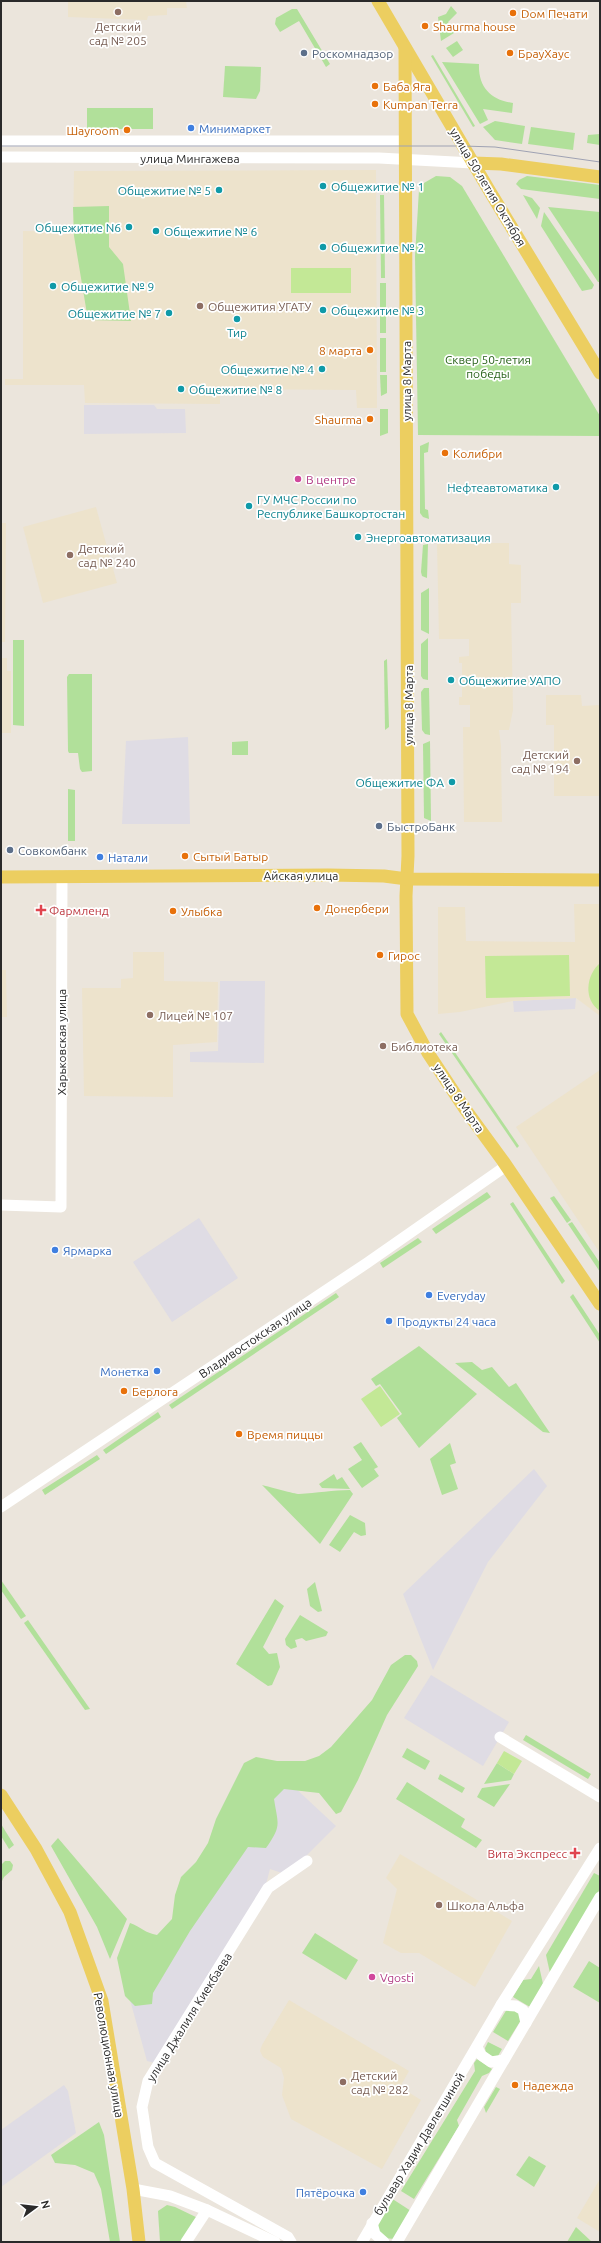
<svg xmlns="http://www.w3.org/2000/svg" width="601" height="2243" font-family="Ubuntu,sans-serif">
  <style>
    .industrial { fill: #dfdce4 }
    .education { fill: #ede3cc }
    .green { fill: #b1e09a }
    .pitch { fill: #c3e896 }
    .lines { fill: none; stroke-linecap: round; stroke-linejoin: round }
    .minor { stroke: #fff; stroke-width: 11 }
    .major { stroke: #ecce60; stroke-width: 13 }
    .tram { stroke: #9fa2b3; stroke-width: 1 }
    .education-dot { fill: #8d6e63; stroke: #fff; stroke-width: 1.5 }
    .food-dot { fill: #e8710a; stroke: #fff; stroke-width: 1.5 }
    .service-dot { fill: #5c6f8a; stroke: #fff; stroke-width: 1.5 }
    .shop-dot { fill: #3f7fe0; stroke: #fff; stroke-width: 1.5 }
    .culture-dot { fill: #0f9aa8; stroke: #fff; stroke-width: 1.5 }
    .hotel-dot { fill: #d1479c; stroke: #fff; stroke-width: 1.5 }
    .health-dot { fill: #e0444e; stroke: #fff; stroke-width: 1.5 }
    .labels { text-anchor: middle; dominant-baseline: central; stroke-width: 3.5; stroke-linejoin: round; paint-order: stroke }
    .food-label { font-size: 12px; fill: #c56008; stroke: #fff; text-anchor: start }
    .education-label { font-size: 12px; fill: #785e54; stroke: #fff; text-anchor: start }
    .service-label { font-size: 12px; fill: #4e5e75; stroke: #fff; text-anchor: start }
    .shop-label { font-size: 12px; fill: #366cbe; stroke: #fff; text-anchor: start }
    .street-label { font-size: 12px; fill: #2a2a2a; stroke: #fff }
    .culture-label { font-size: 12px; fill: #0d838f; stroke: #fff; text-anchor: start }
    .park-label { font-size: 12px; fill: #2a641c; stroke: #fff }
    .hotel-label { font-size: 12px; fill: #b23c85; stroke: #fff; text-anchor: start }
    .health-label { font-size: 12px; fill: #be3a42; stroke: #fff; text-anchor: start }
  </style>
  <rect width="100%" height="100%" fill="#ebe5dc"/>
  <g class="industrial">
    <path d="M84,405h70l3,4h28l1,24 -102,1z"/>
    <path d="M188,737l2,87h-68l4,-83z"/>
    <path d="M220,981h45l-1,82 -74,-1v-10l28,-1z"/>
    <path d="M576,998l-1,11 -61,3 -1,-11z"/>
    <path d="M199,1218l39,60 -66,44 -39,-60z"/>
    <path d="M534,1469l13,17 -59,76 -55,108 -30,-76z"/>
    <path d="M431,1675l78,47 -26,44 -79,-48z"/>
    <path d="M278,1772l58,54 -37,37 -14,11 -15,-5 -5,19 -110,175 -8,-2 -17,-61z"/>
    <path d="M64,2085l4,6 8,42 -75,54v-57z"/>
  </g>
  <g class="education">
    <path d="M68,1h118l1,7h-20v7l-19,1 -1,4 -79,-3z"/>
    <path d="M376,170l1,238h-20l-1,-18 -136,-1v15l-135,-1 -1,-18h-79v-6h18v-148l50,1 1,-61z"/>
    <path d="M96,507l21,76 -74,20 -20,-76z"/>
    <path d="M1,523h5l-1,119h-4z"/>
    <path d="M437,543h72v21l12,1v38h-10l2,107 -4,20h-10l2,16 1,76h-38l-1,-95h7v-22h-11v-8h3v-34h-3v-6l10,-1v-17h-30z"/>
    <path d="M1,658h6v13h4v62h-10z"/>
    <path d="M546,695h35l1,11 18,-1v91h-46v-71h-8z"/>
    <path d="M574,904h26v112l-24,-18 -63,3 -53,11 -22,2v-107h27l1,34 109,1z"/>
    <path d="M133,952h31v29l54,1 -1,60 -44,3v52l-89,-1 -2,-108h39v-9l12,-1z"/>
    <path d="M1,970h5l1,47h-6z"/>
    <path d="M600,1070v183l-84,-126z"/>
    <path d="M400,1854l112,67 -37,66 -56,-34h-18l-18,-10 14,-54 -11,-11z"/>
    <path d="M289,2000l120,71 -9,16 21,13 -39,69 -91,-50 -9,-24 2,-17 -3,-10 -18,-11 -3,-6 2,-6z"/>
    <path d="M600,2179v53l-23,-14z"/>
  </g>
  <g class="green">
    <path d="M451,6l6,7 -9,9 6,11 -13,8 -3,-24 8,-3z"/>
    <path d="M292,9h5l33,55 -4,3 -27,-46 -19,11 -5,-8 1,-6z"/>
    <path d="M457,41l6,9 -10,7 -7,-9z"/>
    <path d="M433,55l42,71 -2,1 -42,-71z"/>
    <path d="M442,62l37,2c-1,23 12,36 34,39l-1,10 -29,-4 5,11 -8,4z"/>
    <path d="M225,66l36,1 -1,24 -4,8 -33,-2z"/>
    <rect x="87" y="108" width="66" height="21"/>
    <path d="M495,121l30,5 -3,18 -27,-4 -12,-13z"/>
    <path d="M531,127l44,6 -2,17 -45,-6z"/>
    <path d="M600,134v11l-13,-2 1,-8z"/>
    <path d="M436,176l14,1 12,9 138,230v20l-182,-1 -3,-179 4,-66 5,-7z"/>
    <path d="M527,176l73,9v14l-79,-10 -5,-5 3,-4z"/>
    <path d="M380,195h4l1,83h-4z"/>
    <path d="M523,195l9,3 8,10 -3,11z"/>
    <path d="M109,206v41l14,17 8,57 -43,-1 -14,-84 -1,-29z"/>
    <path d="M548,207l52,5v70h-2z"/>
    <path d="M544,212l50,73 -2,4 -10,2 -41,-65z"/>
    <rect x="380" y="283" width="6" height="50"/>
    <rect x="380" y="338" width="6" height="34"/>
    <path d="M380,375h7v18l-6,3z"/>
    <path d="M380,409h8v24l-8,3z"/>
    <path d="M429,442l-1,10 -4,1 1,56 3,1 1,9 -6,-2 -3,-4v-67z"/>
    <path d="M428,544l-1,34 -5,-2 -1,-4 2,-27z"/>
    <path d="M429,588v46l-8,-4v-37z"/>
    <path d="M428,638v42l-5,-1 -2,-3v-32z"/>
    <path d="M13,640h11v86l-11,-1z"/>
    <path d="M387,659l2,68 -4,3 -1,-69z"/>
    <path d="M69,674h23v97l-10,1 -2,-3 -2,-16h-9l-1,-2 -1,-74z"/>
    <path d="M424,688h5l1,47 -5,-1 -3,-4 -1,-38z"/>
    <path d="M248,741v14h-16v-13z"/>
    <path d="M430,741l1,80 -7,-3 -1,-74z"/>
    <path d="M68,789l7,1v51h-7z"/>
    <path d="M441,1032l78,114 -2,2 -78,-114z"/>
    <path d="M487,1192l4,5 -55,37 -4,-5z"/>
    <path d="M554,1196l17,24 -4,3 -17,-25z"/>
    <path d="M513,1202l52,79 -3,3 -52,-80z"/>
    <path d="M572,1222l28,41v9l-32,-48z"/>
    <path d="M418,1238l4,4 -39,26 -3,-5z"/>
    <path d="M336,1293l3,4 -167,112 -3,-4z"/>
    <path d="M573,1294l27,41v8l-30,-46z"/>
    <path d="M419,1346l58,48 -58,54 -22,-30 5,-4 -22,-30 -4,2 -5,-7z"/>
    <path d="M472,1362l10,8 10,-3 17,20 7,-4 34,50 -7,-1 -88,-69z"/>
    <path d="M158,1412l3,5 -55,37 -3,-4z"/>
    <path d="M361,1442l17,25 -4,2 5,7 -17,12 -14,-19 14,-9 -9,-13z"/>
    <path d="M450,1443l6,20 -6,2 8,24 -16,6 -12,-36z"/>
    <path d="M97,1455l3,4 -55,36 -3,-5z"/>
    <path d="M334,1474l3,6 5,-3 8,12 -28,-1 -3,-4z"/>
    <path d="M262,1485c8,2 33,9 37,9 18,-1 34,-4 51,-4l3,4 -33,50z"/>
    <path d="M350,1515l15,8 1,12 -5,1 -7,-4 -14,20 -11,-7z"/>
    <path d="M1,1580l25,36 -5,3 -20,-29z"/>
    <path d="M315,1582l7,29 -4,1 -8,-6 -3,-17z"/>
    <path d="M275,1599l9,7 -21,41 6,7 8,-1 3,14 -8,18 -4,1 -32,-22z"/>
    <path d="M300,1615l28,17 -2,4 -20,5 -4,-3 -7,2 2,7 -6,2 -5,-4 -1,-6z"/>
    <path d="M28,1620l62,89 -5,1 -61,-87z"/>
    <path d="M405,1655h6l6,6 1,5 -31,49 -29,65 -17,32 -5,2 -17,-21 -35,-4 -10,10c4,26 8,26 -8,49l-18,-1 -58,84 -37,62 -1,11 -17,2 -10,-10 -8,-38 13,-35c11,4 15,10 27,12l15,-16 3,-24 6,-18 15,-15 12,-19 8,-24 28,-56 12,-6 21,4h28l14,-5 12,-9 41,-47 19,-35z"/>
    <path d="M526,1735l65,39 -3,5 -65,-39z"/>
    <path d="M407,1748l23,13 -5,9 -23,-13z"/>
    <path d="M497,1763l17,11 -3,6 -27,4z"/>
    <path d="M440,1774l25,14 -3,5 -24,-14z"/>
    <path d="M407,1782l58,37 -4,8 21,13 -6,8 -80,-49z"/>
    <path d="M510,1784l-16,23 -17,-10 5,-9z"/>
    <path d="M1,1824l13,21 -5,4 -8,-13z"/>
    <path d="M58,1838l69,81 -17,40 -13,-32 -46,-81z"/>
    <path d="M5,1861h5l3,4 -1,5 -8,7 -3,6v-18z"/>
    <path d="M594,1873l6,3v13l-50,84 -4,-18z"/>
    <path d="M315,1933l43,27 -12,20 -44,-27z"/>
    <path d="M589,1961l11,7v35l-27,-16z"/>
    <path d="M539,1966l4,18 -13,23 -17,-10 10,-17 8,-1z"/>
    <path d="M507,2009l11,2 3,9 -13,21 -15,-9z"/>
    <path d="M488,2042l14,7 -4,7 -4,1 -8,-4 -1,-5z"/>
    <path d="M477,2059l15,10 -3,4 -7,3 -25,44 2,6 -45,73 -13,-8 74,-120 -1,-8z"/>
    <path d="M496,2087l4,2 -14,24 -2,-6z"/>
    <path d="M99,2122l5,13 16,107h-10l-9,-53 -7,-16 -19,-8 -20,-2 -4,-8z"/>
    <path d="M529,2156l17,10 -12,21 -18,-12z"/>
    <path d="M391,2198l20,13 -16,28 -12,-1 -7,-12z"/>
    <path d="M167,2205l8,2 25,12 -15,23h-25l-2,-31z"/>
    <path d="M576,2227l16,15h-25z"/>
  </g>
  <g class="pitch">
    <rect x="291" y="268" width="60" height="25"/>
    <path d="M569,955l1,41 -84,2 -1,-42z"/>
    <path d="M600,963v48c-17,-11 -14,-36 0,-48z"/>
    <path d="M380,1386l20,28 -19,13 -20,-28z"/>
    <path d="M504,1751l18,10 -8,13 -17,-11z"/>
  </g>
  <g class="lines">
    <g class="minor">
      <path d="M1,141h403"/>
      <path d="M1,157l378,1 94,5"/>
      <path d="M1,1205l60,2 1,-331"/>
      <path d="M1,1507l366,-244 139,-97"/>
      <path d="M500,1737l100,60"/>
      <path d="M501,2005l15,1 7,4 3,13"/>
      <path d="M477,2047l4,8 10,7 13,-2"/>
      <path d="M133,2189l37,7 37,14 68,32"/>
      <path d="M372,2223l3,11 9,8"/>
      <path d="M186,2242l21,-32"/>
      <path d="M291,2242l-3,-5 -133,-74 -7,-16 -6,-40 6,-26 120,-193 39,-27"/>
      <path d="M362,2242l139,-237 99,-157"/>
      <path d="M397,2242l203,-345"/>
    </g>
    <g class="major">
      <path d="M378,1l111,189 111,183"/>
      <path d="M405,48l3,808 -2,40 1,118 21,39 37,56 38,52 97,143"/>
      <path d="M473,163l28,1 99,13"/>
      <path d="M1,877l327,-2 56,1 23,3 193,1"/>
      <path d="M1,1795l35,54 34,63 32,89 31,188 6,53"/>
    </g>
    <path class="tram" d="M1,146h462l32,1 105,15"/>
  </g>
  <g class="education-dot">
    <circle cx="118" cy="12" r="4"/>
    <circle cx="200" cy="306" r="4"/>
    <circle cx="70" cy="555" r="4"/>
    <circle cx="577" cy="761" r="4"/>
    <circle cx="150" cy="1015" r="4"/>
    <circle cx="383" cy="1046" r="4"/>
    <circle cx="439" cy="1905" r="4"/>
    <circle cx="343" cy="2082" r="4"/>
  </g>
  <g class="food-dot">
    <circle cx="513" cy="13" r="4"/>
    <circle cx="425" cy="26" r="4"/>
    <circle cx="510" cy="53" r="4"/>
    <circle cx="375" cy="86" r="4"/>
    <circle cx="375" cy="104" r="4"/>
    <circle cx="127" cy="130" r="4"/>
    <circle cx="370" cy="350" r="4"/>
    <circle cx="370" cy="419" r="4"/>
    <circle cx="445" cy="453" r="4"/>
    <circle cx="185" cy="856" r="4"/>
    <circle cx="317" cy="908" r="4"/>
    <circle cx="173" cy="911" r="4"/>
    <circle cx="380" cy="955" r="4"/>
    <circle cx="124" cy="1391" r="4"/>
    <circle cx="239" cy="1434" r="4"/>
    <circle cx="515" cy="2085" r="4"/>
  </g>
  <g class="service-dot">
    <circle cx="304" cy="53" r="4"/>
    <circle cx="379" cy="826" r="4"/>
    <circle cx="10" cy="850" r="4"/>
  </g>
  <g class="shop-dot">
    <circle cx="191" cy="128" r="4"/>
    <circle cx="100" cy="857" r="4"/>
    <circle cx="55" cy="1250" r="4"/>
    <circle cx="429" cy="1295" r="4"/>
    <circle cx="389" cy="1321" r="4"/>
    <circle cx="157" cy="1371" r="4"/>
    <circle cx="363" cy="2192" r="4"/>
  </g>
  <g class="culture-dot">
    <circle cx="323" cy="186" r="4"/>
    <circle cx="219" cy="190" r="4"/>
    <circle cx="129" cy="227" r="4"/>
    <circle cx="156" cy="231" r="4"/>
    <circle cx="323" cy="247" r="4"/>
    <circle cx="53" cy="286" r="4"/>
    <circle cx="323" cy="310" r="4"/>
    <circle cx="169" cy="313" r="4"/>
    <circle cx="237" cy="319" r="4"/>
    <circle cx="322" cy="369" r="4"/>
    <circle cx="181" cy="389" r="4"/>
    <circle cx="556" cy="487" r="4"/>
    <circle cx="249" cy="506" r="4"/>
    <circle cx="358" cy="537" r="4"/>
    <circle cx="451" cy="680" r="4"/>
    <circle cx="452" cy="782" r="4"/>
  </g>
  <g class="hotel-dot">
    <circle cx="298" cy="479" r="4"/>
    <circle cx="372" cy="1977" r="4"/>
  </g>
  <g class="health-dot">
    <path d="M39 904h4v4h4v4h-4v4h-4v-4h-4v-4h4z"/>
    <path d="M573 1847h4v4h4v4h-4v4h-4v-4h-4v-4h4z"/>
  </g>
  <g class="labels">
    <g class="food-label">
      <text x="521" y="13">Dом Печати</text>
      <text x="433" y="26">Shaurma house</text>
      <text x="518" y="53">БрауХаус</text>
      <text x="383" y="86">Баба Яга</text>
      <text x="383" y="104">Kumpan Terra</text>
      <text x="119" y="130" text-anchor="end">Шауroom</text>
      <text x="362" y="350" text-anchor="end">8 марта</text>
      <text x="362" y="419" text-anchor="end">Shaurma</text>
      <text x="453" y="453">Колибри</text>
      <text x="193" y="856">Сытый Батыр</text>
      <text x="325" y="908">Донербери</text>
      <text x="181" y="911">Улыбка</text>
      <text x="388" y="955">Гирос</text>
      <text x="132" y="1391">Берлога</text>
      <text x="247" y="1434">Время пиццы</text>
      <text x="523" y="2085">Надежда</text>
    </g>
    <g class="education-label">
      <text x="118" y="26" text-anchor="middle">Детский<tspan x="118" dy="14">сад № 205</tspan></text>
      <text x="208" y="306">Общежития УГАТУ</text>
      <text x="78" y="548">Детский<tspan x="78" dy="14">сад № 240</tspan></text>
      <text x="569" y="754" text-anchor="end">Детский<tspan x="569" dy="14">сад № 194</tspan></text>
      <text x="158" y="1015">Лицей № 107</text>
      <text x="391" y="1046">Библиотека</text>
      <text x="447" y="1905">Школа Альфа</text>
      <text x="351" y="2075">Детский<tspan x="351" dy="14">сад № 282</tspan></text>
    </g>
    <g class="service-label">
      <text x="312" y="53">Роскомнадзор</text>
      <text x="387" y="826">БыстроБанк</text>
      <text x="18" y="850">Совкомбанк</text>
    </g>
    <g class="shop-label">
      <text x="199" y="128">Минимаркет</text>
      <text x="108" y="857">Натали</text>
      <text x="63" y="1250">Ярмарка</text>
      <text x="437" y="1295">Everyday</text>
      <text x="397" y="1321">Продукты 24 часа</text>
      <text x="149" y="1371" text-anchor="end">Монетка</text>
      <text x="355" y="2192" text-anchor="end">Пятёрочка</text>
    </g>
    <g class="street-label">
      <text x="190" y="158">улица Мингажева</text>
      <text transform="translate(488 187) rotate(59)">улица 50-летия Октября</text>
      <text transform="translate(406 381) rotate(-90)">улица 8 Марта</text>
      <text transform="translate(408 705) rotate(-90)">улица 8 Марта</text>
      <text x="301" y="875">Айская улица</text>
      <text transform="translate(61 1042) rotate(-90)">Харьковская улица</text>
      <text transform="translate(459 1098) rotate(56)">улица 8 Марта</text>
      <text transform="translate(255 1338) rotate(-34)">Владивостокская улица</text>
      <text transform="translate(189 2017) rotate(-58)">улица Джалиля Киекбаева</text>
      <text transform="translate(109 2055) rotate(80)">Революционная улица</text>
      <text transform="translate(419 2144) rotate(-59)">бульвар Хадии Давлетшиной</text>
    </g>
    <g class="culture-label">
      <text x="331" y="186">Общежитие № 1</text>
      <text x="211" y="190" text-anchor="end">Общежитие № 5</text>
      <text x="121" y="227" text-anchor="end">Общежитие N6</text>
      <text x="164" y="231">Общежитие № 6</text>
      <text x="331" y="247">Общежитие № 2</text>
      <text x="61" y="286">Общежитие № 9</text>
      <text x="331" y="310">Общежитие № 3</text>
      <text x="161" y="313" text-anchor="end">Общежитие № 7</text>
      <text x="237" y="332" text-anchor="middle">Тир</text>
      <text x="314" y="369" text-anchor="end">Общежитие № 4</text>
      <text x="189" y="389">Общежитие № 8</text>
      <text x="548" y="487" text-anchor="end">Нефтеавтоматика</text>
      <text x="257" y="499">ГУ МЧС России по<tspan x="257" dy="14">Республике Башкортостан</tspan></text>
      <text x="366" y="537">Энергоавтоматизация</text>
      <text x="459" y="680">Общежитие УАПО</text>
      <text x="444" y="782" text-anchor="end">Общежитие ФА</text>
    </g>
    <g class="park-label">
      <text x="488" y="359">Сквер 50-летия<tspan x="488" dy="14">победы</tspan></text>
    </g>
    <g class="hotel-label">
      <text x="306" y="479">В центре</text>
      <text x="380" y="1977">Vgosti</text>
    </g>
    <g class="health-label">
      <text x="49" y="910">Фармленд</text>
      <text x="567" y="1853" text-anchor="end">Вита Экспресс</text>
    </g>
  </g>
  <rect width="601" height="2243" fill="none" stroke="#2a2a2a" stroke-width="4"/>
  <g transform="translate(36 2207) rotate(75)" stroke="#ffffff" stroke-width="3" paint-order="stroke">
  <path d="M0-3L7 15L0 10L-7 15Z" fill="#2a2a2a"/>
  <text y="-6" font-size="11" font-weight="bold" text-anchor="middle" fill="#2a2a2a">N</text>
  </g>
</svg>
